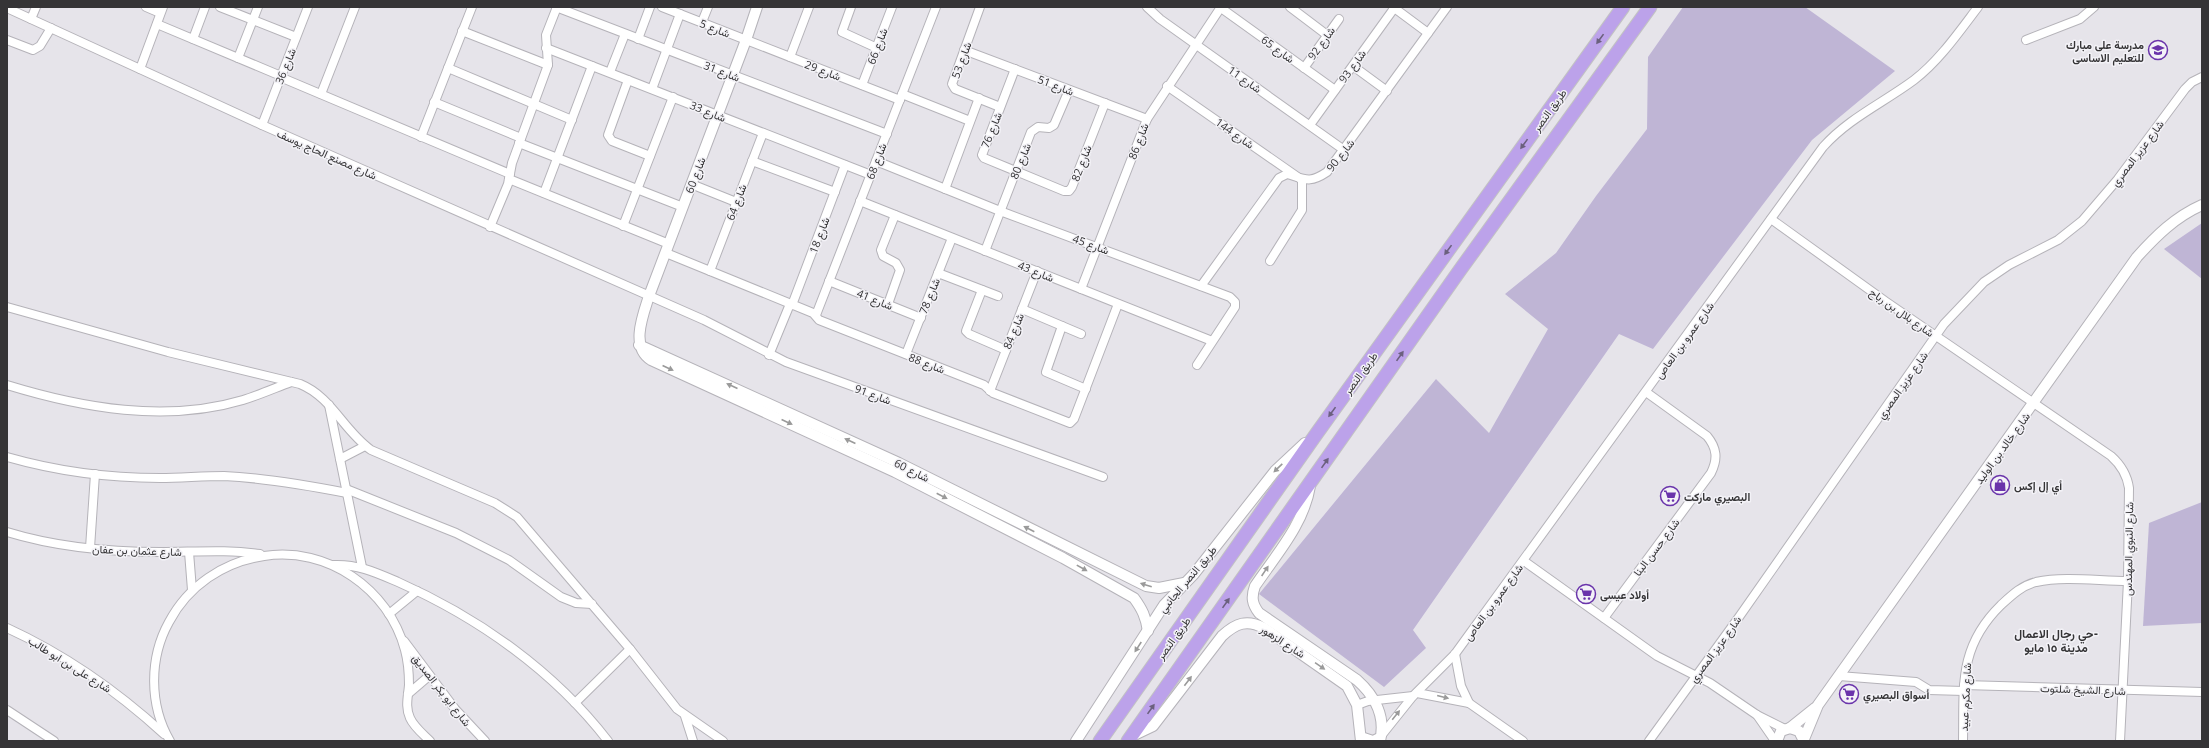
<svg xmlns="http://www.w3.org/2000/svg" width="2209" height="748" font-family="'Open Sans',Vazirmatn,sans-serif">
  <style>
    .green { fill: #bfb5d5 }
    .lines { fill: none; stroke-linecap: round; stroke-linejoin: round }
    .minor-casing { stroke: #b5b3b9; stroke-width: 10 }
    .tertiary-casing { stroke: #b5b3b9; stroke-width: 12 }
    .trunk-casing { stroke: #c2c2c3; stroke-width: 15 }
    .minor { stroke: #fff; stroke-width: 8 }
    .tertiary { stroke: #fff; stroke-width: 10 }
    .trunk { stroke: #bca2ea; stroke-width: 13 }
    .oneway { fill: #6b607e }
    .oneway2 { fill: #9a9a9a }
    .labels { text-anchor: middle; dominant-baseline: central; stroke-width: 3; stroke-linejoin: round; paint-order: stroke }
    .street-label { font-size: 11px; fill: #353436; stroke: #f3f2f7 }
    .poi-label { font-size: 11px; font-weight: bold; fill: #353436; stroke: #f3f2f7; text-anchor: start }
    .neighbourhood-label { font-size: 12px; font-weight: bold; fill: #353436; stroke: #f3f2f7 }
  </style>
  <rect width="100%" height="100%" fill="#e6e4ea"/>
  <g class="green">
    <path d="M1683,7h122l90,64 -83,69 -159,209 -34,-15 -206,296 13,18 -42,39 -125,-93 177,-215 53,54 59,-104 -43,-35 51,-41 40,-57 51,-67 1,-72z"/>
    <path d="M2202,223v56l-38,-30z"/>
    <path d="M2202,502v121l-59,3 6,-103z"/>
  </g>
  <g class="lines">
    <g class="minor-casing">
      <g id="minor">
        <path d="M146,7l14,6"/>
        <path d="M220,7l76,30"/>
        <path d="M556,7l331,127"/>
        <path d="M662,7l238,93"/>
        <path d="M851,7l-9,25 35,16"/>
        <path d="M980,7l-28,77 3,5 45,18"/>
        <path d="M1147,7l13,12 184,131"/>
        <path d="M1290,7l37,28"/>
        <path d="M1393,7l35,26"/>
        <path d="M7,8l255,117 442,195 82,42 317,115"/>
        <path d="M1221,8l114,82"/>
        <path d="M31,19l5,-12"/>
        <path d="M702,22l6,-15"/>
        <path d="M157,24l124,52"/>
        <path d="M462,31l86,34"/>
        <path d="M193,39l12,-32"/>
        <path d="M638,39l12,-32"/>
        <path d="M7,40l26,10 7,-4 11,-18"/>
        <path d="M2026,40l54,-21 14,-12"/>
        <path d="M546,48l325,127"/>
        <path d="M964,50l183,69"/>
        <path d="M790,57l19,-50"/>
        <path d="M238,58l20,-51"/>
        <path d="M1353,66l34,25"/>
        <path d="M448,68l124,52"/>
        <path d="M1304,68l35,-49"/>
        <path d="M140,69l23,-62"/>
        <path d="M1015,69l-33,86 2,3 80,33h5l3,-4 33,-84"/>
        <path d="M610,72l15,-38"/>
        <path d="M280,77l230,97"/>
        <path d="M628,80l-20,55 4,6 38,15"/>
        <path d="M862,85l30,-78"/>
        <path d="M1167,86l135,94v30l-32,51"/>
        <path d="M652,89l28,-75"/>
        <path d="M321,94l34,-87"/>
        <path d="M902,94l68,27"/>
        <path d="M434,102l87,36"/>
        <path d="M262,125l46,-118"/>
        <path d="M1310,125l85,-118"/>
        <path d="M421,137l51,-130"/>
        <path d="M519,143l164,64"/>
        <path d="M752,161l83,31"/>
        <path d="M876,161l124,50 230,86 5,5v5l-38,58"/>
        <path d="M509,179l160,65"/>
        <path d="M691,184l45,18"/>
        <path d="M945,189l34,-91"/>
        <path d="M544,193l48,-127"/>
        <path d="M860,201l352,140"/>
        <path d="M1771,219l114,82 226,155c10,9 16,18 18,32l-1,93 -8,160"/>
        <path d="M623,226l50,-129"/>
        <path d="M490,227l18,-43 4,-21 36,-98 -2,-30 11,-28"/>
        <path d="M985,251l46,-119 7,-5 11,1 5,-3 15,-35"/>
        <path d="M666,253l147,60 6,7 165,65 9,8 77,30 4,-4 44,-115"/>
        <path d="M710,271l53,-138"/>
        <path d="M938,273l60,23"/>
        <path d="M829,281l92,37"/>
        <path d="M1201,286l78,-108 8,-4c18,5 22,10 40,-2l120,-165"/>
        <path d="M1081,289l66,-170 74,-112"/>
        <path d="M982,290l-16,41 3,3 37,16"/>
        <path d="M888,304l12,-34 -4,-7 -13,-7 -2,-6 14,-35"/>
        <path d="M792,305l53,-140"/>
        <path d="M7,307l161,45 132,32c32,13 43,46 71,66l124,53 22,14 113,132 47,60 46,32"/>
        <path d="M1022,309l59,25"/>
        <path d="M816,315l120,-308"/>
        <path d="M1062,326l-16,46 40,17"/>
        <path d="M906,354l46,-116"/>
        <path d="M769,355l21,-51"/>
        <path d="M7,385c75,23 159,38 236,15 16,-5 32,-12 48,-18"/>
        <path d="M990,391l47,-120"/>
        <path d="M329,405l33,162"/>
        <path d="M7,457c49,14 101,21 153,21 21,0 42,-2 64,-2 41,2 82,9 123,17"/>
        <path d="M340,459l25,-13"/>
        <path d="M346,489l110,44 53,27 52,37 15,6 16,1"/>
        <path d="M7,532c49,15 102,20 153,20 34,0 67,-3 100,2"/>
        <path d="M90,548l5,-74"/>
        <path d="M189,552l3,38"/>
        <path d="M1524,561l133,95 53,27 47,32 28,14"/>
        <path d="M334,565c24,-1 43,8 64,17 81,36 156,89 210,159"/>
        <path d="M389,614l28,-23"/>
        <path d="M1604,618l107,-145c7,-14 6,-25 -4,-37l-61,-44"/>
        <path d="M7,628c59,27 110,63 157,106"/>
        <path d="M404,641l51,68 30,32"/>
        <path d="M1455,654l6,32 8,17"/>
        <path d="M1839,676l77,6 13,8 35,1"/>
        <path d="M1964,685l238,7"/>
        <path d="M1417,693l52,10 54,38"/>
        <path d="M408,694l21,-18"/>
        <path d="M575,703l55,-54"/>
        <path d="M1357,705l11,-4 45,-5"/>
        <path d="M7,710l47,31"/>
        <path d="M1757,715l18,26"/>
        <path d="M685,716l8,25"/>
        <path d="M1361,736l12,4 8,-4 32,-40 42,-42 368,-507c26,-29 60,-44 91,-67 25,-19 45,-48 64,-73"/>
        <path d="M170,741c-21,-36 -21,-83 -1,-119 19,-36 54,-60 95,-66 63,-10 125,33 141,94 3,11 4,23 4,35 -1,12 -4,22 1,33 4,9 13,16 20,23"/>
        <path d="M1649,741l90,-124 205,-293 40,-42 25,-17 49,-25 24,-19 36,-42 67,-90 7,-7 10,-5"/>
        <path d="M1963,741c1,-55 -5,-94 38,-136 11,-10 20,-19 35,-23 29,-6 62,-1 92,-1"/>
      </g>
    </g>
    <g class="tertiary-casing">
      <g id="tertiary">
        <path d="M757,7l-11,33 -97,256c-6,19 -19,51 2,64l244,112 168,86 71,40c8,11 12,19 14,33"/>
        <path d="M639,345l260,118 247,123 13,2 25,-5"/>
        <path d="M1310,486c-6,38 -34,69 -55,100 -4,11 -3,18 4,27l98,67c18,16 29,37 23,61"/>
        <path d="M1790,728l25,-20"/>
        <path d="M1132,736l21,-10 69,-90c14,-13 25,-17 42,-8l83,58 10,19 4,36"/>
        <path d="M1804,739l14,-34 319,-448c19,-21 38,-40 65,-52"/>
        <path d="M1076,741l88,-136 30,-31 81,-103 30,-28"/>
        <path d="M1777,741l4,-10 9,-3 9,3 5,10"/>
      </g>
    </g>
    <g class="trunk-casing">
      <g id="trunk">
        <path d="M1100,741l217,-308 306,-426"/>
        <path d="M1128,741l332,-471 190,-263"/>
      </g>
    </g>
    <use href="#minor" class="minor"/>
    <use href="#tertiary" class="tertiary"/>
    <use href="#trunk" class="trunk"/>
  </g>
  <defs><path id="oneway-solid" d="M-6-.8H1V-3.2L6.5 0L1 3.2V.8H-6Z"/></defs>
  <g class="oneway">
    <use href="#oneway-solid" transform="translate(1600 39) rotate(126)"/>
    <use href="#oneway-solid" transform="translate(1524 144) rotate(126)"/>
    <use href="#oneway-solid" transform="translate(1448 250) rotate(126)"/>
    <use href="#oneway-solid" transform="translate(1400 356) rotate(-55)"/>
    <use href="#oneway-solid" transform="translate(1332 412) rotate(126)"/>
    <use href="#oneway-solid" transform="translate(1325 463) rotate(-55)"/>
    <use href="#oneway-solid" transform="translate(1226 603) rotate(-55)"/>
    <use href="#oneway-solid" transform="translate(1151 709) rotate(-55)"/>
  </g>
  <g class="oneway2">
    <use href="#oneway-solid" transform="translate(668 368) rotate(25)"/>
    <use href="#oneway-solid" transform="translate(732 386) rotate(-156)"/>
    <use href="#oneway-solid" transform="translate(787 422) rotate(25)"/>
    <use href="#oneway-solid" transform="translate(850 441) rotate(-155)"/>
    <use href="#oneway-solid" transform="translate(1278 468) rotate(136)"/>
    <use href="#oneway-solid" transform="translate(942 496) rotate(27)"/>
    <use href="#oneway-solid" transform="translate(1029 529) rotate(-153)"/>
    <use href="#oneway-solid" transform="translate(1082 568) rotate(29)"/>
    <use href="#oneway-solid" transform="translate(1265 571) rotate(-56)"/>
    <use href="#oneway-solid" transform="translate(1146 585) rotate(-163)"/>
    <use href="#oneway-solid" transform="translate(1138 647) rotate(123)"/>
    <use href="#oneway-solid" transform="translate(1320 666) rotate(34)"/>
    <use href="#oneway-solid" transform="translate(1188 681) rotate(-53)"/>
    <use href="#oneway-solid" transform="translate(1443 697) rotate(14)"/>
    <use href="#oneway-solid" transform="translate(1396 715) rotate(-51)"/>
  </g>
  <defs>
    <g id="school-ring" transform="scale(1)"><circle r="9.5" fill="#f3f2f7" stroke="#6a34ab" stroke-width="1.5"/><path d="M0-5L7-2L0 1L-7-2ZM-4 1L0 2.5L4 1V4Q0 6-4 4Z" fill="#6a34ab"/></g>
    <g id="shop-ring" transform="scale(1)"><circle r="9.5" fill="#f3f2f7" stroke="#6a34ab" stroke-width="1.5"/><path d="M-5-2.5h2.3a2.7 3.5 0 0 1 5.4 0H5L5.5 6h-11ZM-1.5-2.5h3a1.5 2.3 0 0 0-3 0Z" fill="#6a34ab"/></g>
    <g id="supermarket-ring" transform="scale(1)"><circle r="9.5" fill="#f3f2f7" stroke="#6a34ab" stroke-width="1.5"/><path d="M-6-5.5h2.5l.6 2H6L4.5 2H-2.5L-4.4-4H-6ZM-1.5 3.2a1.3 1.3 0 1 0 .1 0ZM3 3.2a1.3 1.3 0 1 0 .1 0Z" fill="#6a34ab"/></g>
  </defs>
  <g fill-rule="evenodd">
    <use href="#school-ring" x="2158" y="50"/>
    <use href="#shop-ring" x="2000" y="485"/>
    <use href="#supermarket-ring" x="1670" y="496"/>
    <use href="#supermarket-ring" x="1586" y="594"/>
    <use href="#supermarket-ring" x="1849" y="694"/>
  </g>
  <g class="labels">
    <g class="street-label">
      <text transform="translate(715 28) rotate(21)">شارع 5</text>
      <text transform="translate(1321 43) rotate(-54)">شارع 92</text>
      <text transform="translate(877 46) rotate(-69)">شارع 66</text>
      <text transform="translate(1278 49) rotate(36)">شارع 65</text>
      <text transform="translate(961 60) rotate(-70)">شارع 53</text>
      <text transform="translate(285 66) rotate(-68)">شارع 36</text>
      <text transform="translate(1352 66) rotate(-54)">شارع 93</text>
      <text transform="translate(823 70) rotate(21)">شارع 29</text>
      <text transform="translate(722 71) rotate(21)">شارع 31</text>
      <text transform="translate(1245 79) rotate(35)">شارع 11</text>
      <text transform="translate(1056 85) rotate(21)">شارع 51</text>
      <text transform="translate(1549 110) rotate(-54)">طريق النصر</text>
      <text transform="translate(708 111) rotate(22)">شارع 33</text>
      <text transform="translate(991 130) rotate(-68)">شارع 76</text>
      <text transform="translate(1235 133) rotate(35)">شارع 144</text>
      <text transform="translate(1138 141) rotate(-69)">شارع 86</text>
      <text transform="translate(2137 153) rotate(-53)">شارع عزيز المصري</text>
      <text transform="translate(327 154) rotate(24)">شارع مصنع الحاج يوسف</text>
      <text transform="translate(1340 155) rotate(-52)">شارع 90</text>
      <text transform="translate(876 161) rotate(-69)">شارع 68</text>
      <text transform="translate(1020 161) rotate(-68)">شارع 80</text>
      <text transform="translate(1081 163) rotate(-69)">شارع 82</text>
      <text transform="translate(695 175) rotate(-69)">شارع 60</text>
      <text transform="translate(736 202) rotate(-69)">شارع 64</text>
      <text transform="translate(819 235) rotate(-69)">شارع 18</text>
      <text transform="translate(1091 244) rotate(20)">شارع 45</text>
      <text transform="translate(1036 271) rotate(22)">شارع 43</text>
      <text transform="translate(929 296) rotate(-68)">شارع 78</text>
      <text transform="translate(875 299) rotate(22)">شارع 41</text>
      <text transform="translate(1902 312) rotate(35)">شارع بلال بن رباح</text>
      <text transform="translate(1013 331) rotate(-68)">شارع 84</text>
      <text transform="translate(1684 340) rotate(-54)">شارع عمرو بن العاص</text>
      <text transform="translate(927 363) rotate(21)">شارع 88</text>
      <text transform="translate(1360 373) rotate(-54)">طريق النصر</text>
      <text transform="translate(1902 385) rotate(-55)">شارع عزيز المصري</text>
      <text transform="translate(873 394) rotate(20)">شارع 91</text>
      <text transform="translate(2002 448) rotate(-54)">شارع خالد بن الوليد</text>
      <text transform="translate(912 470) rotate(26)">شارع 60</text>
      <text transform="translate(1656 547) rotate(-53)">شارع حسن البنا</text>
      <text transform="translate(2128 549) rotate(-89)">شارع النبوي المهندس</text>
      <text transform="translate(137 550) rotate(2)">شارع عثمان بن عفان</text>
      <text transform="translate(1187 579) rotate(-50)">طريق النصر الجانبي</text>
      <text transform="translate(1493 602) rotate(-54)">شارع عمرو بن العاص</text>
      <text transform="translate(1173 638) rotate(-54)">طريق النصر</text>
      <text transform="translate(1283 641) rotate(33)">شارع الزهور</text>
      <text transform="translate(1715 649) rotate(-54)">شارع عزيز المصري</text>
      <text transform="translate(70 664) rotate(32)">شارع على بن ابو طالب</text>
      <text transform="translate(2083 689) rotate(2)">شارع الشيخ شلتوت</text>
      <text transform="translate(442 690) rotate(52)">شارع ابو بكر الصديق</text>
      <text transform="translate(1965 697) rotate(-87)">شارع مكرم عبيد</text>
    </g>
    <g class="poi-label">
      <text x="2144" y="44" text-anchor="end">مدرسة على مبارك<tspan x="2144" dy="13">للتعليم الاساسى</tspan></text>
      <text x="2014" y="485">أي إل إكس</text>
      <text x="1684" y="496">البصيري ماركت</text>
      <text x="1600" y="594">أولاد عيسى</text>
      <text x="1863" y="694">أسواق البصيري</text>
    </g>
    <g class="neighbourhood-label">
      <text x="2056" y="633">حي رجال الاعمال-<tspan x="2056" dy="14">مدينة ١٥ مايو</tspan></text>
    </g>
  </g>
  <rect width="2209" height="748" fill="none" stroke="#353436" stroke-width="16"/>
</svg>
